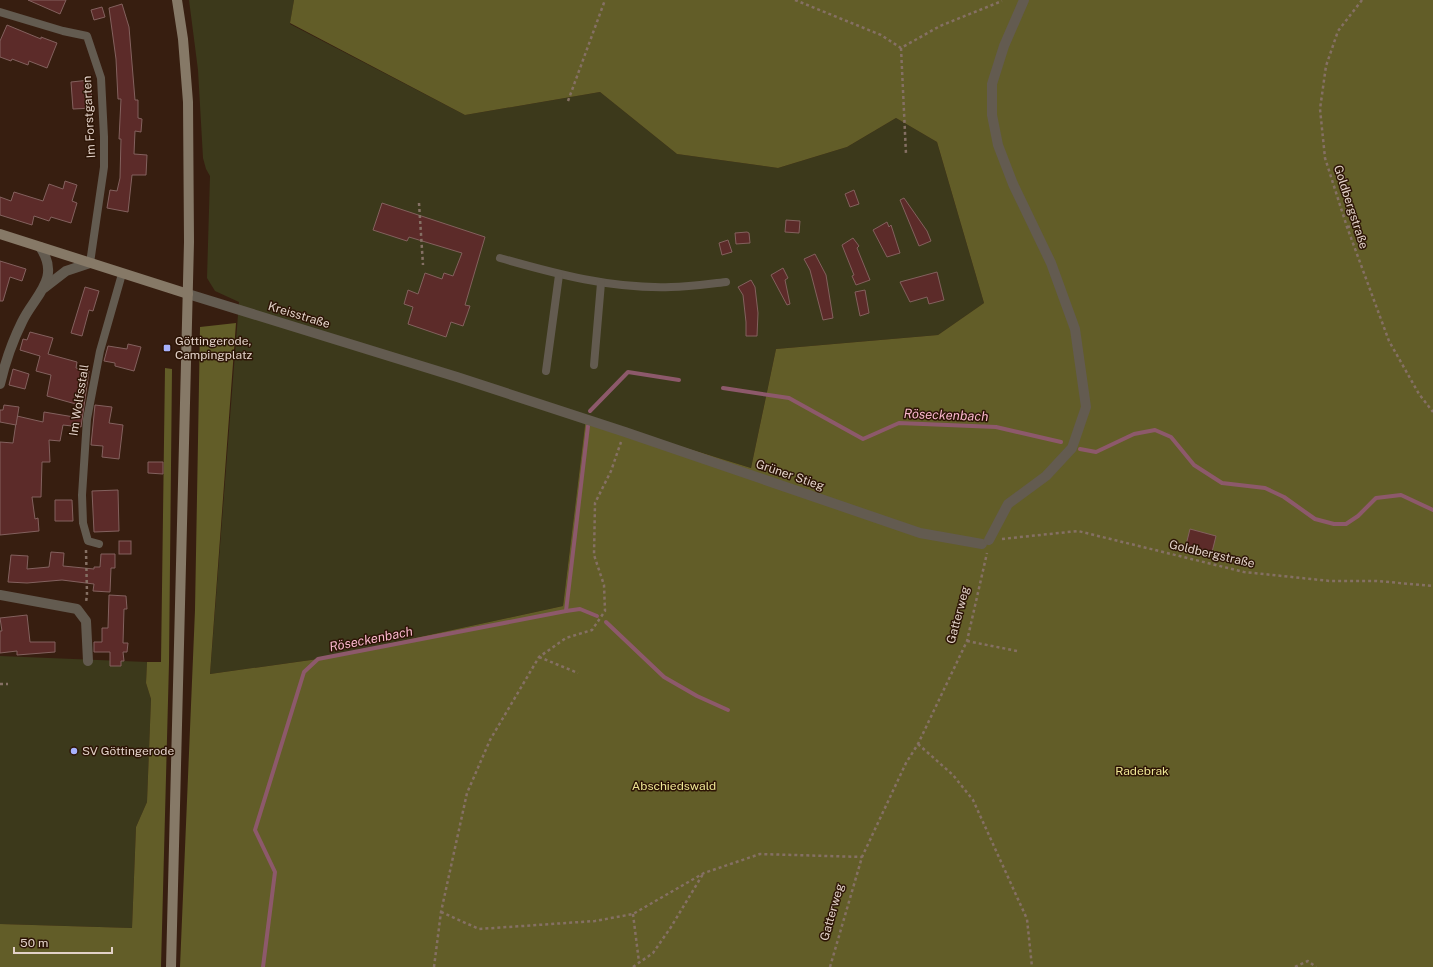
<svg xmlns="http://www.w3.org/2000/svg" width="1433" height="967" font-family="'Public Sans',sans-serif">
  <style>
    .green { fill: #3c391b }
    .forest { fill: #625d28 }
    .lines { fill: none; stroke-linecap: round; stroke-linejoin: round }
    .stream { stroke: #8d596b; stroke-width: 4 }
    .building { fill: #5c2b29; stroke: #83615e }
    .path { stroke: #857064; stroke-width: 2.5; stroke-dasharray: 3 3; stroke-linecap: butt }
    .lane { stroke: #635b50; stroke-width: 8 }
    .street { stroke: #635b50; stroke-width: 10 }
    .secondary { stroke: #867967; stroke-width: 10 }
    .poi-dot { fill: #a7b1fc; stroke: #2d1506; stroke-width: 1.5 }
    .labels { text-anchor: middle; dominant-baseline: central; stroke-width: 3; stroke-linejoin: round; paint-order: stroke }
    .street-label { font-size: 12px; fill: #e2d1c8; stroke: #2d1506 }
    .poi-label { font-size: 12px; fill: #e2d1c8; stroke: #2d1506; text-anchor: start }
    .park-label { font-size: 12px; fill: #eee694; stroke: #2d1506 }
    .water-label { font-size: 13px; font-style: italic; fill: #f8b5cb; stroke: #2d1506 }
  </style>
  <rect width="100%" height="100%" fill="#371e10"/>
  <g class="green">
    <path d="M189,0h105l-4,24 175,91 135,-23 77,62 101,14 69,-21 49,-29 41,24 47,161 -46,32 -162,14 -25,119 -165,-51 -23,189 -245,53 -108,15 29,-372 -24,-11 -8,-13 3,-102 -4,-7 -3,-11 -5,-88z"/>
    <path d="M0,656l147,6 -1,21 5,16 -4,103 -11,25 -4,101 -132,-4z"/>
  </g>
  <g class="forest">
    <path d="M294,0h1139v967h-1253l15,-357 5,-283 36,-4 -26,351 108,-15 245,-53 23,-189 165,51 25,-119 162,-14 46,-32 -47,-161 -41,-24 -49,29 -69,21 -101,-14 -77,-62 -135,23 -175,-92z"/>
    <path d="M165,368l7,1 -3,294 -8,304h-161v-43l132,4 4,-101 11,-25 4,-103 -5,-16 1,-21h14z"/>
  </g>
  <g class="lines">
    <g class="stream">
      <path d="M723,388l66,10 74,41 36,-16 97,4 65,15"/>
      <path d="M590,411l38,-39 51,8"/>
      <path d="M1080,449l16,3 38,-18 21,-4 16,7 23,28 28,18 43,5 19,9 31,22 19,5h12l12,-8 18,-18 25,-3 32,15"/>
      <path d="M566,611l14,-2 17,7"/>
      <path d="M606,622l58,55 33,19 31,14"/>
      <path d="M263,967l12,-95 -20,-42 49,-158 14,-13 248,-48 22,-185"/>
    </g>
  </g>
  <g class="building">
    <path d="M28,0h38l-6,14z"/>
    <path d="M122,4l7,23 6,73h3v18l4,1 -1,13 -6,-1 -1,23 13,1 -1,20h-14l-4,37 -21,-4 3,-18 7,1 3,-13 1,-39h-2l2,-40h-3l-2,-40 -7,-51z"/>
    <path d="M102,7l3,10 -11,3 -3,-10z"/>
    <path d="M7,25l34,14v-2l16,6 -10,25 -18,-7 -1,4 -16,-6 -1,2 -11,-4v-16z"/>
    <path d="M90,80l3,28 -20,1 -2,-27z"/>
    <path d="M65,181l12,4 -5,16 5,2 -6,20 -20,-6 -2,4 -15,-5 -2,9 -32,-10v-18l11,4 3,-9 29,9 6,-17 14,5z"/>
    <path d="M854,190l5,14 -9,3 -5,-13z"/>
    <path d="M904,198l23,33 4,10 -12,5 -19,-46z"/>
    <path d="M382,203l103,34 -20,68 5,1 -7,20 -12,-4 -5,15 -38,-13 5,-17 -9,-3 4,-14 10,4 7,-21 17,6 2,-6 9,3 9,-23 -53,-16 -2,4 -34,-11z"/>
    <path d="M786,220l14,1 -1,12 -14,-1z"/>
    <path d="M887,222l2,5 2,-2 9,28 -13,4 -14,-27z"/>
    <path d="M747,232l2,1 1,10 -14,1 -1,-11z"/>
    <path d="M853,238l6,8 -2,2 13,32 -14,5 -4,-9 2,-1 -12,-30z"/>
    <path d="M728,240l4,12 -10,3 -3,-12z"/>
    <path d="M815,254l11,21 7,43 -10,2 -13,-50 -6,-11z"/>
    <path d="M0,261l26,8 -4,12 -12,-4 -7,24h-3z"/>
    <path d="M783,268l5,10 -3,2 5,24 -3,1 -16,-30z"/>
    <path d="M937,272l7,28 -15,4 -2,-7 -17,5 -10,-20z"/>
    <path d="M751,280l4,7 3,26 -1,23h-11v-14l-3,-27 -5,-8z"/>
    <path d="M85,287l14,4 -6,20 -4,-1 -7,26 -11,-3z"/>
    <path d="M865,290l4,23 -9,3 -5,-24z"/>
    <path d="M30,332l23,6 -5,16 29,8 -1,6 13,3 -8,56 -18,-2 -3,16 -11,-1 1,22h-8l-1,35h-9l3,22 3,-1 1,13 -39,4v-93l13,1 4,-27 26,6 1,-10 36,6 3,-12 -36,-10 4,-21 -15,-4 4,-15 -20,-6 3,-11 4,1z"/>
    <path d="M128,344l13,3 -7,24 -19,-5v-3l-11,-2 4,-15 19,3z"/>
    <path d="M13,369l16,5 -4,15 -16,-4z"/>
    <path d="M4,405l15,2 -3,18 -16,-3v-12h3z"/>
    <path d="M95,405l17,2 -3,16 14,2 -4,34 -17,-2 1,-11 -12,-1z"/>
    <path d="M148,462h15v12l-15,-1z"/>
    <path d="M118,490l1,41 -25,1 -2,-41z"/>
    <path d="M55,500h17l1,21h-18z"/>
    <path d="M1190,529l26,7 -4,16 -26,-7z"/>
    <rect x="119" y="541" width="12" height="13"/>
    <path d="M51,552l13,1 -1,13 31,3v-2h6l1,-13h14v14h-4l-1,24 -17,-1 1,-7 -32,-4 -35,3 -19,-1 3,-27 17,1 -1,13 22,-2z"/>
    <path d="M109,595l17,1 1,13h-3l-1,34h5l-1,9h-4l1,9h-3v5h-11v-14h-16v-10h8v-14h6z"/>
    <path d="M27,615l3,27h25v10l-38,3v-4l-17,2v-22h2l-2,-13z"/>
  </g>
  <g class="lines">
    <g class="path">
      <path d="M795,0l86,35 20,13 39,-22 62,-25"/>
      <path d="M1362,0l-24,31 -12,35 -6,43 5,49 22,69 42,114 30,53 14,18"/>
      <path d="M901,48l5,106"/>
      <path d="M568,101l37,-101"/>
      <path d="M419,203l4,62"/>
      <path d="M1347,227l12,-2"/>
      <path d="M1002,539l76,-8 166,41 86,9h47l56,5"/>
      <path d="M86,550l1,44 -1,9"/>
      <path d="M967,641l50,10"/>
      <path d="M539,657l39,16"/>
      <path d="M0,684h8"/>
      <path d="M918,744l35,31 20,25 54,119 5,48"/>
      <path d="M441,912l38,17 116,-8 38,-7 71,-41 56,-19 102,3"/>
      <path d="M633,914l6,48"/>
      <path d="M434,967l7,-55 26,-119 23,-53 49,-83 27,-19 26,-8 13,-19 -1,-26 -10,-30 1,-52 16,-32 10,-29"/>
      <path d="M633,967l20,-14 18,-26 32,-53"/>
      <path d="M830,967l32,-110 44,-94 12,-19 49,-103 20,-88"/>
      <path d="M1295,967l13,-6 8,6"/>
    </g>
    <g class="lane">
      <path d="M0,12l63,19 24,5 14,42 3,59v30l-14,96"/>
      <path d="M500,258c56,16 112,31 171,29 19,0 37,-3 55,-5"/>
      <path d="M594,365l7,-82"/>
      <path d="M546,371l13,-96"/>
      <path d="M99,544l-11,-3 -5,-18 -1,-28 5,-76 13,-68 22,-77"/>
    </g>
    <g class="street">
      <path d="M44,288l22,-17 24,-8"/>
      <path d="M188,294l269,83 168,55 295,101 62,11"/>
      <path d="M0,384c5,-21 12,-42 22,-62 12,-26 40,-43 18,-75"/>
      <path d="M989,540l19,-36 38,-28 26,-28 14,-41 -11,-78 -24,-66 -38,-79 -15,-39 -6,-30v-31l12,-38 20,-46"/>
      <path d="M0,595l77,14 9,12 2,40"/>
    </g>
    <g class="secondary">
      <path d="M0,234l188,60"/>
      <path d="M171,967l18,-725 -1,-140 -5,-63 -6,-39"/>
    </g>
  </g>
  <g class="poi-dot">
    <rect x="163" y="344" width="8" height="8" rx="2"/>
    <circle cx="74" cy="751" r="4"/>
  </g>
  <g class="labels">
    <g class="street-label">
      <text transform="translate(89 117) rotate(-93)">Im Forstgarten</text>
      <text transform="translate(1351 207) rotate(72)">Goldbergstraße</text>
      <text transform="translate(299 315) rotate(17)">Kreisstraße</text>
      <text transform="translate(79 400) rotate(-81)">Im Wolfsstall</text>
      <text transform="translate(790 475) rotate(19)">Grüner Stieg</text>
      <text transform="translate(1212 554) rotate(13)">Goldbergstraße</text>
      <text transform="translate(958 615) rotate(-75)">Gatterweg</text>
      <text transform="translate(832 912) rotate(-74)">Gatterweg</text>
    </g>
    <g class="poi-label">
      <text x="175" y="341">Göttingerode,<tspan x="175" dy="14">Campingplatz</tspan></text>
      <text x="82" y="751">SV Göttingerode</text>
    </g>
    <g class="park-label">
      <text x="1142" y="771">Radebrak</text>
      <text x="674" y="786">Abschiedswald</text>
    </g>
    <g class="water-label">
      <text transform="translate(946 415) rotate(2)">Röseckenbach</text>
      <text transform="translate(371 639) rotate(-11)">Röseckenbach</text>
    </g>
  </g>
  <path d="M14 947v6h98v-6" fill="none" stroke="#e2d1c8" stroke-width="2"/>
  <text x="20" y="947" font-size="12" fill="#e2d1c8" stroke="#2d1506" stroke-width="3" paint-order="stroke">50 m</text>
</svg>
